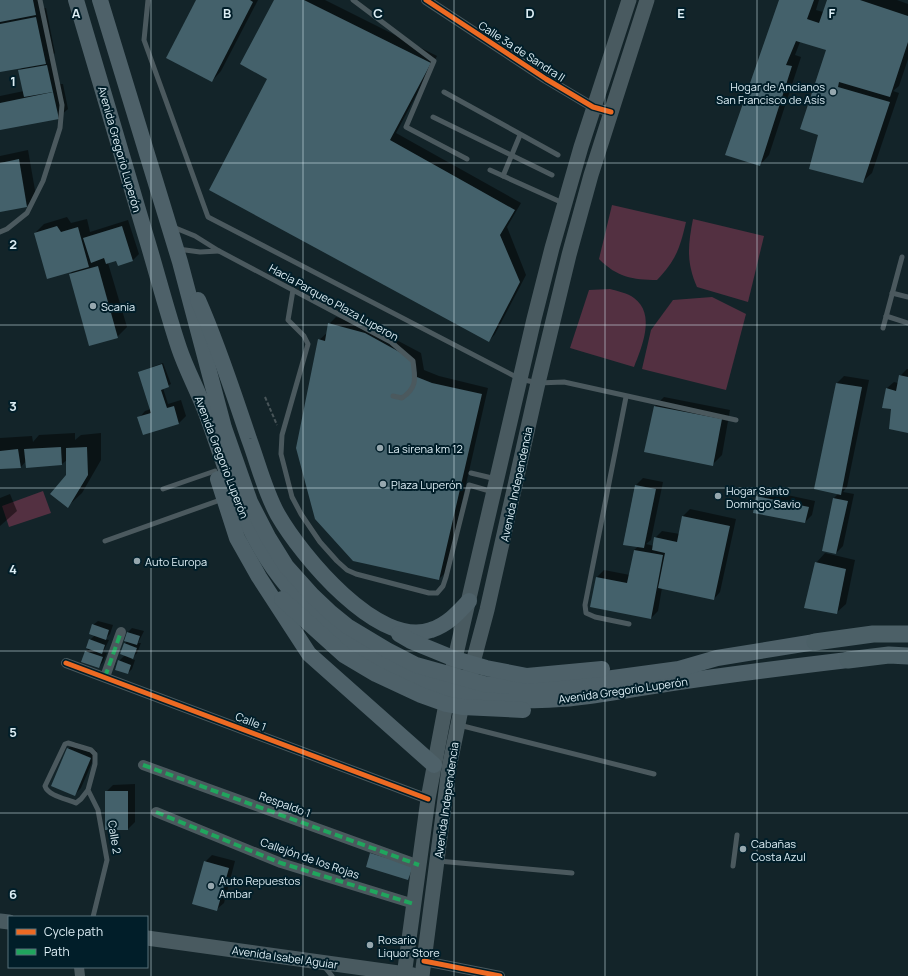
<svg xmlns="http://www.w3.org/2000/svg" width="908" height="976" font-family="Manrope,sans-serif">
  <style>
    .green { fill: #533041 }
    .shadow { fill: #0007 }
    .building { fill: #44616b }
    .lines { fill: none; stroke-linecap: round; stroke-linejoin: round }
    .path { stroke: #495559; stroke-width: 2; stroke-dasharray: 4 2; stroke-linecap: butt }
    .service { stroke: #4b595e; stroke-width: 5 }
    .minor { stroke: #4b595e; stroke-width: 10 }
    .secondary { stroke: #495a60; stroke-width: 15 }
    .primary { stroke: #4e6169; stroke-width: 16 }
    .trunk { stroke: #4c6067; stroke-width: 17 }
    .quiet { stroke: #20a55d; stroke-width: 4; stroke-dasharray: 8 4; stroke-linecap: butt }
    .cycleway-casing { stroke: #011e29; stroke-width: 8 }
    .cycleway { stroke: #ed6a23; stroke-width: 5 }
    .grid { fill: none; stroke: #ddeef5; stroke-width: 1; stroke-opacity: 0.55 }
    .poi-dot { fill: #96a7ae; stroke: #011e29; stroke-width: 1.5 }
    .labels { text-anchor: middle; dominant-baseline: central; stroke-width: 4; stroke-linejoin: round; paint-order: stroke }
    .street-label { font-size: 11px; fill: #ddeef5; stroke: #011e29 }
    .poi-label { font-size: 11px; fill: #ddeef5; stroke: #011e29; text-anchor: start }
    .grid-label { font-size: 13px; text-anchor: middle; font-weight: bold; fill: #ddeef5; stroke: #011e29; stroke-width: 4; stroke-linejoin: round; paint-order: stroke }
  </style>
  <rect width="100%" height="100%" fill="#132429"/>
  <g class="green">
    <path d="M612,205l74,17c-6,26 -10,38 -29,58 -25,0 -40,-3 -58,-21z"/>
    <path d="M693,219l71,17 -16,66 -51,-15c-11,-25 -9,-42 -4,-68z"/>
    <path d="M610,289c7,2 18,4 24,9 22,16 8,49 0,69l-64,-19 19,-58z"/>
    <path d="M712,297l34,17 -20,76 -84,-21 9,-39 22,-30z"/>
    <path d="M43,491l8,22 -42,14 -7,-21z"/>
  </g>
  <g class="shadow">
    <path d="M0,0h41l-1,9 6,-1 9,45 -6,6 5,-1 5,26h4l5,25 -10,9 -58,11v-33l24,-5 -5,-21 4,-3 -23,4z"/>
    <path d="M197,0h61l-37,71 -9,10z"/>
    <path d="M275,0h50l112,56 -41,77 125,70 -14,24 19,48 -31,59 -6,7 -220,-262z"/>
    <path d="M780,0h39l-3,10 7,2 5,-12h69l11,4v55l-9,27 -6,5 6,2 -27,80 -10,9 -43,-47 9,-86 -28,-7 -5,13 6,2 -32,98 -9,10z"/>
    <path d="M28,150l8,46 -9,10 -27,5v-55z"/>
    <path d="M67,217l4,6 16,-4 3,13 38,-12 11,34 -7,7 -15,-1 -9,3 19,64 -10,10 -47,-63 4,-4 -39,-37 9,-9z"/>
    <path d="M336,317l36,10 49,26 3,17 15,6 49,12 -42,184 -7,7 -120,-239 8,-7 2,-9z"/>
    <path d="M163,363l8,21 -8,4 5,16 13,-4 5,16 -7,7 -40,-5 6,-7 6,-2 -12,-37z"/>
    <path d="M907,369h1v63l-16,-24 -5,-20 7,-6 4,1 2,-7z"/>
    <path d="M844,376l25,4 -22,107 -4,5 11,2 -11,52 -7,7 -2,-55 4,-4 -1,-111z"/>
    <path d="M664,397l66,13 -8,45 -10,10 -58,-58z"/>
    <path d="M75,433v7l6,-5 20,-2v27l-19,33 -14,13 -1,-46 -5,4 -35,3 -1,-6 -5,6 -21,1v-30l32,-2 1,6 6,-7z"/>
    <path d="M643,478l20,4 -12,58 -5,4 8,2 1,-8 7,-7 18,3 3,-18 7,-7 46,10 -16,73 -6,7 -52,-11 -4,23 -7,7 -54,-41 7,-7 26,5 4,-25 5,-4 -15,-2 12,-59z"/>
    <path d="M764,490l51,11 -3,14 -7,7 -48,-25z"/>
    <path d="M10,494l7,17 -17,15v-28z"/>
    <path d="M825,553l30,7 -9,44 -10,9 -20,-50z"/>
    <path d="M98,621l15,4 -3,9 -5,5 4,1 -6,12 4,1 -4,9 -4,5 -13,-16 3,-3 1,-8 5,-5 -2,-10z"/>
    <path d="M132,628l12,3 -6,12h3l-4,10 -6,6 4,1 -3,9 -4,4 -9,-12 6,-6v-11l2,-3 -2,-1 3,-8z"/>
    <path d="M75,742l22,9 -16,37 -7,7 -6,-46z"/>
    <path d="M135,784v38l-7,7 -22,-37 7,-7z"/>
    <path d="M212,855l23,6 -11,42 -7,6 -12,-47z"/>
  </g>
  <g class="building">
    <path d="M0,0h33l3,15 -36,7z"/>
    <path d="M196,0h54l3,2 -41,80 -46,-24z"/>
    <path d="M274,0h30l127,63 -41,77 125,70 -15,25 20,47 -31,60 -280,-152 58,-111 -27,-15z"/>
    <path d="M779,0h35l-7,19 12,4 8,-23h33l48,16v26l-18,55 -51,-15 -1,5 52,15 -27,81 -54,-14 9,-34 -18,-6 26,-79 -30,-9 -10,24 6,1 -32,100 -35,-11z"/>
    <path d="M36,17l10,47 -46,8v-48z"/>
    <path d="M47,65l6,27 -29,5 -6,-27z"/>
    <path d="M53,92l6,27 -59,11v-27z"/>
    <path d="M19,159l8,48 -27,5v-49z"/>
    <path d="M57,226l4,6 17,-5 11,40 -42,12 -13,-46z"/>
    <path d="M122,226l11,35 -15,5 -2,-5 -10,3 -2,-6 -13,5 -8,-25z"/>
    <path d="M98,266l20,72 -29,8 -20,-72z"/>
    <path d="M328,323l37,10 49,27 3,17 15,6 50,11 -43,186 -86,-19 -38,-42 -19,-71 22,-109 7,2z"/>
    <path d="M162,364l7,23 -8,3 6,18 7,-2 5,18 -36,11 -6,-18 14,-4 -13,-41z"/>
    <path d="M899,375l9,2v56l-19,-4 2,-20 -9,-1 4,-20 10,3z"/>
    <path d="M836,383l26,4 -21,108 -27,-6z"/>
    <path d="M654,406l68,13 -9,47 -69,-14z"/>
    <path d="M61,447l1,18 -36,3 -2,-19z"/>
    <path d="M87,447l1,28 -20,33 -18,-14 16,-19v-27z"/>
    <path d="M18,449l3,19 -21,1v-18z"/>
    <path d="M635,485l21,4 -12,59 -21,-3z"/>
    <path d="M756,496l53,11 -4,16 -52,-10z"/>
    <path d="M833,498l15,3 -12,53 -14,-3z"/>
    <path d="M682,516l48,10 -16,74 -56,-12 7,-35 -13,-3 2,-13 23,5z"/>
    <path d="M634,550l29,5 -12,64 -61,-12 6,-30 31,6z"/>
    <path d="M815,562l31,7 -9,45 -33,-6z"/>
    <path d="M92,624l17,6 -3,10 -17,-6z"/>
    <path d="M127,632l13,4 -3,9 -13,-4z"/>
    <path d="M89,639l16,6 -3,9 -16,-6z"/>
    <path d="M124,643l13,5 -4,11 -13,-5z"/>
    <path d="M85,651l18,6 -4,11 -18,-6z"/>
    <path d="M118,660l13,5 -3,9 -13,-4z"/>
    <path d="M67,748l24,10 -16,38 -24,-10z"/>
    <rect x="105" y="791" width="23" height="39"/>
    <path d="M370,853l43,13 -5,14 -42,-13z"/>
    <path d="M204,861l25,7 -12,43 -25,-7z"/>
  </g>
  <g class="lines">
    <path class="path" d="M265,397l12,28"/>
    <g class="service">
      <path d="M148,0l-4,40 64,177 312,162 18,4 26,-1 172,38"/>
      <path d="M353,0l81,61 -28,66 61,32"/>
      <path d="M444,92l114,63"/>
      <path d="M433,117l119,58"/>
      <path d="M490,170l73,33"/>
      <path d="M503,176l17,-41"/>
      <path d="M173,227l22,9 24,15 172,91 22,19c2,17 5,26 -11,37l-9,-2"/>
      <path d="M0,232l7,-3 20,-16 16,-32 17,-53 2,-23 -22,-105"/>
      <path d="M178,249l22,3 19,-1"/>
      <path d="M293,290l-5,30 16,16 4,8 -26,91 -1,19 11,43 9,17 19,28 17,19 10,9 9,4 73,19h8l6,-7 3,-9 23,-92 24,7"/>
      <path d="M892,293l16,4"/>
      <path d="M886,316l22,7"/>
      <path d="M883,328l19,-71"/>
      <path d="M626,397l-41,208 1,8 9,4 34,7"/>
      <path d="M471,473l25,6"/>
      <path d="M163,489l52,-18"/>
      <path d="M105,541l118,-42"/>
      <path d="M459,725l195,49"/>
      <path d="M88,790l-7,9 -5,4c-9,-4 -28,-7 -31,-17l20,-42 3,-1 23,7 4,4v10l-7,26 10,20 9,50 -14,57"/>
      <path d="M438,861l134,12"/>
      <path d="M733,866l4,-31"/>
      <path d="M324,966l8,10"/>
    </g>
    <g class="minor">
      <path d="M426,0l120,79 47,28 18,5"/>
      <path d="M66,663l362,136"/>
      <path d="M105,677l16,-45"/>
      <path d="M143,765l276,100"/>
      <path d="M156,812l125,51 133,41"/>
      <path d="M424,961l76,15"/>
      <path d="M79,967l1,9"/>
    </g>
    <g class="secondary">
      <path d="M0,921l9,1"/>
      <path d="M147,938l266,37"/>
      <path d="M404,976l24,-177 25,-132 81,-348 18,-71 29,-101 48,-147"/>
      <path d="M422,976l27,-208 14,-68 24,-90 51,-227 31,-128 22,-80 56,-175"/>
    </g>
    <g class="primary">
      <path d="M76,0c23,77 45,153 68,230 12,39 22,79 35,118 7,21 18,41 26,62 24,64 37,123 83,177 55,64 135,104 219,112 49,5 92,-5 140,-12 67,-11 134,-19 201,-27"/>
      <path d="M100,0l80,262 44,166 26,74 18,35 18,29 26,29 19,18 16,13 40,24 29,15 68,19 25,2h45l125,-17 38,-11 98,-16"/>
      <path d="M198,300c20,45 35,92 51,139 9,24 16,53 29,76 23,40 100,134 153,115 16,-5 27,-17 38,-29"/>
      <path d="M218,479l19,59 22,39 50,77 125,111"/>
      <path d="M282,599l62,56 32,19 45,21 25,9 16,3 61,3"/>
      <path d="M399,634l12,7 44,18 31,9 41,8 75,-7"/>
    </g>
    <g class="trunk">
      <path d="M815,642l58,-8h35"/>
      <path d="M848,660l41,-5 19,1"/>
    </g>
    <g class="quiet">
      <path d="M105,677l16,-45"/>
      <path d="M143,765l276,100"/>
      <path d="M156,812l125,51 133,41"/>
    </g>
    <g class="cycleway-casing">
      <g id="cycleway">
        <path d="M426,0l120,79 47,28 18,5"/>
        <path d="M66,663l362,136"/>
        <path d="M424,961l76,15"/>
      </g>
    </g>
    <use href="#cycleway" class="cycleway"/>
  </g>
  <path class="grid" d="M151,0v976M303,0v976M454,0v976M605,0v976M757,0v976M0,163h908M0,325h908M0,488h908M0,651h908M0,813h908"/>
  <g class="poi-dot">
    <circle cx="833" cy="92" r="4"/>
    <circle cx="93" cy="306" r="4"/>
    <circle cx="380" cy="448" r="4"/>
    <circle cx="383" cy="484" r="4"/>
    <circle cx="718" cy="496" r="4"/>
    <circle cx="137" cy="561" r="4"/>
    <circle cx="743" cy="849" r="4"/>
    <circle cx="211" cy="886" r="4"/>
    <circle cx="370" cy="945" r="4"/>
  </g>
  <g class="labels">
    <g class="street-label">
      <text transform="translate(522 51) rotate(33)">Calle 3a de Sandra II</text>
      <text transform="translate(120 149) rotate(74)">Avenida Gregorio Luperón</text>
      <text transform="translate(334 302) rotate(29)">Hacia Parqueo Plaza Luperon</text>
      <text transform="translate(222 457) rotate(69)">Avenida Gregorio Luperón</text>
      <text transform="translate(516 484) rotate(-78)">Avenida Independencia</text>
      <text transform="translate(623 690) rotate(-8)">Avenida Gregorio Luperón</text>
      <text transform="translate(251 721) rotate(21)">Calle 1</text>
      <text transform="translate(446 800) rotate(-82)">Avenida Independencia</text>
      <text transform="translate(285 804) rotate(20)">Respaldo 1</text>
      <text transform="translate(115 837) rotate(81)">Calle 2</text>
      <text transform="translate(310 858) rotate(19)">Callejón de los Rojas</text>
      <text transform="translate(285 957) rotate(8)">Avenida Isabel Aguiar</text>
    </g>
    <g class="poi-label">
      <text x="825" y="86" text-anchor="end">Hogar de Ancianos<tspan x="825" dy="13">San Francisco de Asís</tspan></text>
      <text x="101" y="306">Scania</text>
      <text x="388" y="448">La sirena km 12</text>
      <text x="391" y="484">Plaza Luperón</text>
      <text x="726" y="490">Hogar Santo<tspan x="726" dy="13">Domingo Savio</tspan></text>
      <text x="145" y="561">Auto Europa</text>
      <text x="751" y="843">Cabañas<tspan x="751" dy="13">Costa Azul</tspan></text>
      <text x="219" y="880">Auto Repuestos<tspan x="219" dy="13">Ambar</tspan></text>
      <text x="378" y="939">Rosario<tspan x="378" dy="13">Liquor Store</tspan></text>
    </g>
  </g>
  <g class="grid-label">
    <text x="76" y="18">A</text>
    <text x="227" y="18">B</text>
    <text x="378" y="18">C</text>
    <text x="530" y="18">D</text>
    <text x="681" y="18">E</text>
    <text x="832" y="18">F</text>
    <text x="13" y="86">1</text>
    <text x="13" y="249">2</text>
    <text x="13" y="411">3</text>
    <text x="13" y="574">4</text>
    <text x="13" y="737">5</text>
    <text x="13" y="899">6</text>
  </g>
  <rect x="8" y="916" width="140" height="52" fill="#011e29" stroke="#59717b"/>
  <rect x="16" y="929" width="20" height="6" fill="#ed6a23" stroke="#59717b"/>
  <text x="44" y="936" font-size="12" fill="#ddeef5">Cycle path</text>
  <rect x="16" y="949" width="20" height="6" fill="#20a55d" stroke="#59717b"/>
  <text x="44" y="956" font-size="12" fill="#ddeef5">Path</text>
</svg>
